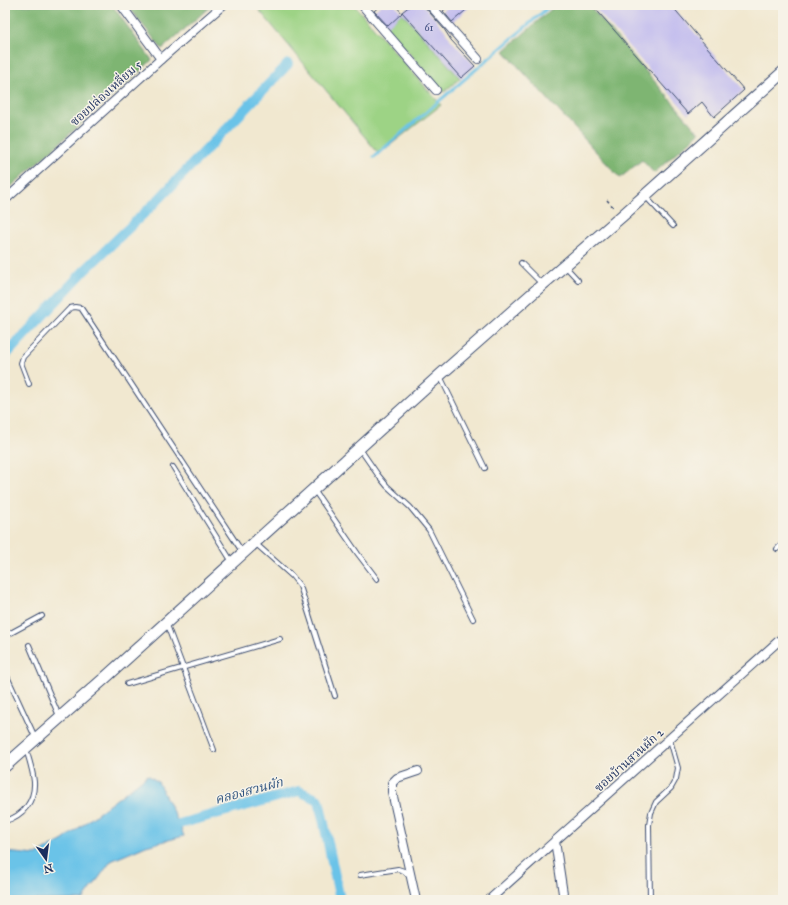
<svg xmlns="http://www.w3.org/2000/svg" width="788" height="905" font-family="'IM FELL Great Primer','Noto Serif Thai',serif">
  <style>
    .green { fill: #9dd385; stroke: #5c8172 }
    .forest { fill: #7eb572; stroke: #4c7268 }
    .water { fill: #6ac3e8; stroke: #4279a3 }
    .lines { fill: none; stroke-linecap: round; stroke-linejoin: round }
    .stream { stroke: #6ac3e8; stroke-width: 3 }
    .canal { stroke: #6ac3e8; stroke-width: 10 }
    .building { fill: #c3bdee }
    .lane-casing { stroke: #3b4b6f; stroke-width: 6 }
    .street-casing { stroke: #3b4b6f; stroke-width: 10 }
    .secondary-casing { stroke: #3b4b6f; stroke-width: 13 }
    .path { stroke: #3b4b6f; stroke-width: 1.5; stroke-dasharray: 3 3; stroke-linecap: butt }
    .lane { stroke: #fff; stroke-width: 4 }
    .street { stroke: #fff; stroke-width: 8 }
    .secondary { stroke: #fff; stroke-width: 11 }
    .labels { text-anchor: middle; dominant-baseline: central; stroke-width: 3; stroke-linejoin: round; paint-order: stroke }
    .number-label { font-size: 10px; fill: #455282 }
    .street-label { font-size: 12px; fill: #1b2f5e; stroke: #f7f3e8 }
    .water-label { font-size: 13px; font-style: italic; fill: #2f5480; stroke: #f7f3e8 }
  </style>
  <rect width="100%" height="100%" fill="#f7f3e8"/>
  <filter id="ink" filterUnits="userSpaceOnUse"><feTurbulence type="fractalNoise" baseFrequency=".025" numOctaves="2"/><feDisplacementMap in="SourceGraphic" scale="8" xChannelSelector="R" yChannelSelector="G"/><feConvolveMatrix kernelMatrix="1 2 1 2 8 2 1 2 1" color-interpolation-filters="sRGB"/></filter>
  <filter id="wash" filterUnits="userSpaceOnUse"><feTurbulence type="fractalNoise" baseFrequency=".012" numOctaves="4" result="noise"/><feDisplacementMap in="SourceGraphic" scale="16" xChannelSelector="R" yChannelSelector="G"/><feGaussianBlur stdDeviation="0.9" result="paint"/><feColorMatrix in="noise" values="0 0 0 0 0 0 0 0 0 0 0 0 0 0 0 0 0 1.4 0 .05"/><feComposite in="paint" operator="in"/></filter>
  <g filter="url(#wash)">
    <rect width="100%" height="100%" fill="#f1e8d0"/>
    <g class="green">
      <path d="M255,5h99l87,100 -62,49z"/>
      <path d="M402,13l58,65 -16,14 -58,-65z"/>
    </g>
    <g class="forest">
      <path d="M5,5h107l40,55 -147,132z"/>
      <path d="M127,5h85l-50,44z"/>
      <path d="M556,5h33l110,128 -45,40 -12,-13 -22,18 -116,-127z"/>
    </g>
    <path class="water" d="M148,775l10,7 21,42 5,12 -38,10 -35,15 -28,39h-78v-48l31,3 27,-15z"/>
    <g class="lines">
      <path class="stream" d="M374,157l177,-152"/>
      <g class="canal">
        <path d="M5,356l79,-85 76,-73 128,-134"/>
        <path d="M179,824l120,-33 20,9 21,100"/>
      </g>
    </g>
    <g id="blocks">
      <g class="building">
        <path d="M381,5h14l7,8 -14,13 -14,-15z"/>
        <path d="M411,5h12l21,24 7,11 24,26 -14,12 -59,-66z"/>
        <path d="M450,5h22l-20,17 -9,-11z"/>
        <path d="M592,5h79l73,85 -30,27 -12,-15 -14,12z"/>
      </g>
    </g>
  </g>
  <g filter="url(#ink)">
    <use href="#blocks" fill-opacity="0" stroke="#3b4b6f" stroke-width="1"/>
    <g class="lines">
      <g class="lane-casing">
        <g id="lane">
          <path d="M645,196l28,30"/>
          <path d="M521,263l21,21"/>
          <path d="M565,266l13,14"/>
          <path d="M440,376l45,92"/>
          <path d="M29,384l-8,-21 2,-6 47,-49 5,-1 6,1 162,245"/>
          <path d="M360,449l18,26 9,11 23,21 19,23 44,89"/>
          <path d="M173,467l59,95"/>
          <path d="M314,490l44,64 19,25"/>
          <path d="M255,543l37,33 8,10 35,110"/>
          <path d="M777,549l6,-6"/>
          <path d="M167,625l47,125"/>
          <path d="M5,636l37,-20"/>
          <path d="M29,645l30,71"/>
          <path d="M5,672l30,65"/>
          <path d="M127,684l153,-45"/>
          <path d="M5,821c18,-5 30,-20 29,-39 -1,-11 -5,-23 -8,-33"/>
          <path d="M360,875l38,-6 6,2 5,5"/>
          <path d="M650,900l-1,-75 2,-12 5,-11 15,-14 5,-9 2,-11 -8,-28"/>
        </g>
      </g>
      <g class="street-casing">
        <g id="street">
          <path d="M121,5l40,54"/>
          <path d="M362,5l74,85"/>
          <path d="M430,5l48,54"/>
          <path d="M5,200l156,-141 62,-54"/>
          <path d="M555,841l9,59"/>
          <path d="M416,900l-24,-108v-9l5,-5 21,-7"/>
          <path d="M489,900l294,-263"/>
        </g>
      </g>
      <g class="secondary-casing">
        <path id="secondary" d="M5,766l101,-89 334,-302 102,-90 80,-69 161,-144"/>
      </g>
      <path class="path" d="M607,200l8,9"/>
      <use href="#lane" class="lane"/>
      <use href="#street" class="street"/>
      <use href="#secondary" class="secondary"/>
    </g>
  </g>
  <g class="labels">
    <g class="number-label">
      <text x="429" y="28">61</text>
    </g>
    <g class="street-label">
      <text transform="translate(106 93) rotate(-42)">ซอยปล่องเหลี่ยม 5</text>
      <text transform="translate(629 760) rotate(-42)">ซอยบ้านสวนผัก 2</text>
    </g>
    <g class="water-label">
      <text transform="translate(249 791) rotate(-15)">คลองสวนผัก</text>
    </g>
  </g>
  <rect width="788" height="905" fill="none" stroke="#f7f3e8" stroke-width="20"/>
  <g transform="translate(46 859) rotate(166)" stroke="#f7f3e8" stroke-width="3" paint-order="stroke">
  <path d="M0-3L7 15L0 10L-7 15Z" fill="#1b2f5e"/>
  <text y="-6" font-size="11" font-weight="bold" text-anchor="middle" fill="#1b2f5e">N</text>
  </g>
</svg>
